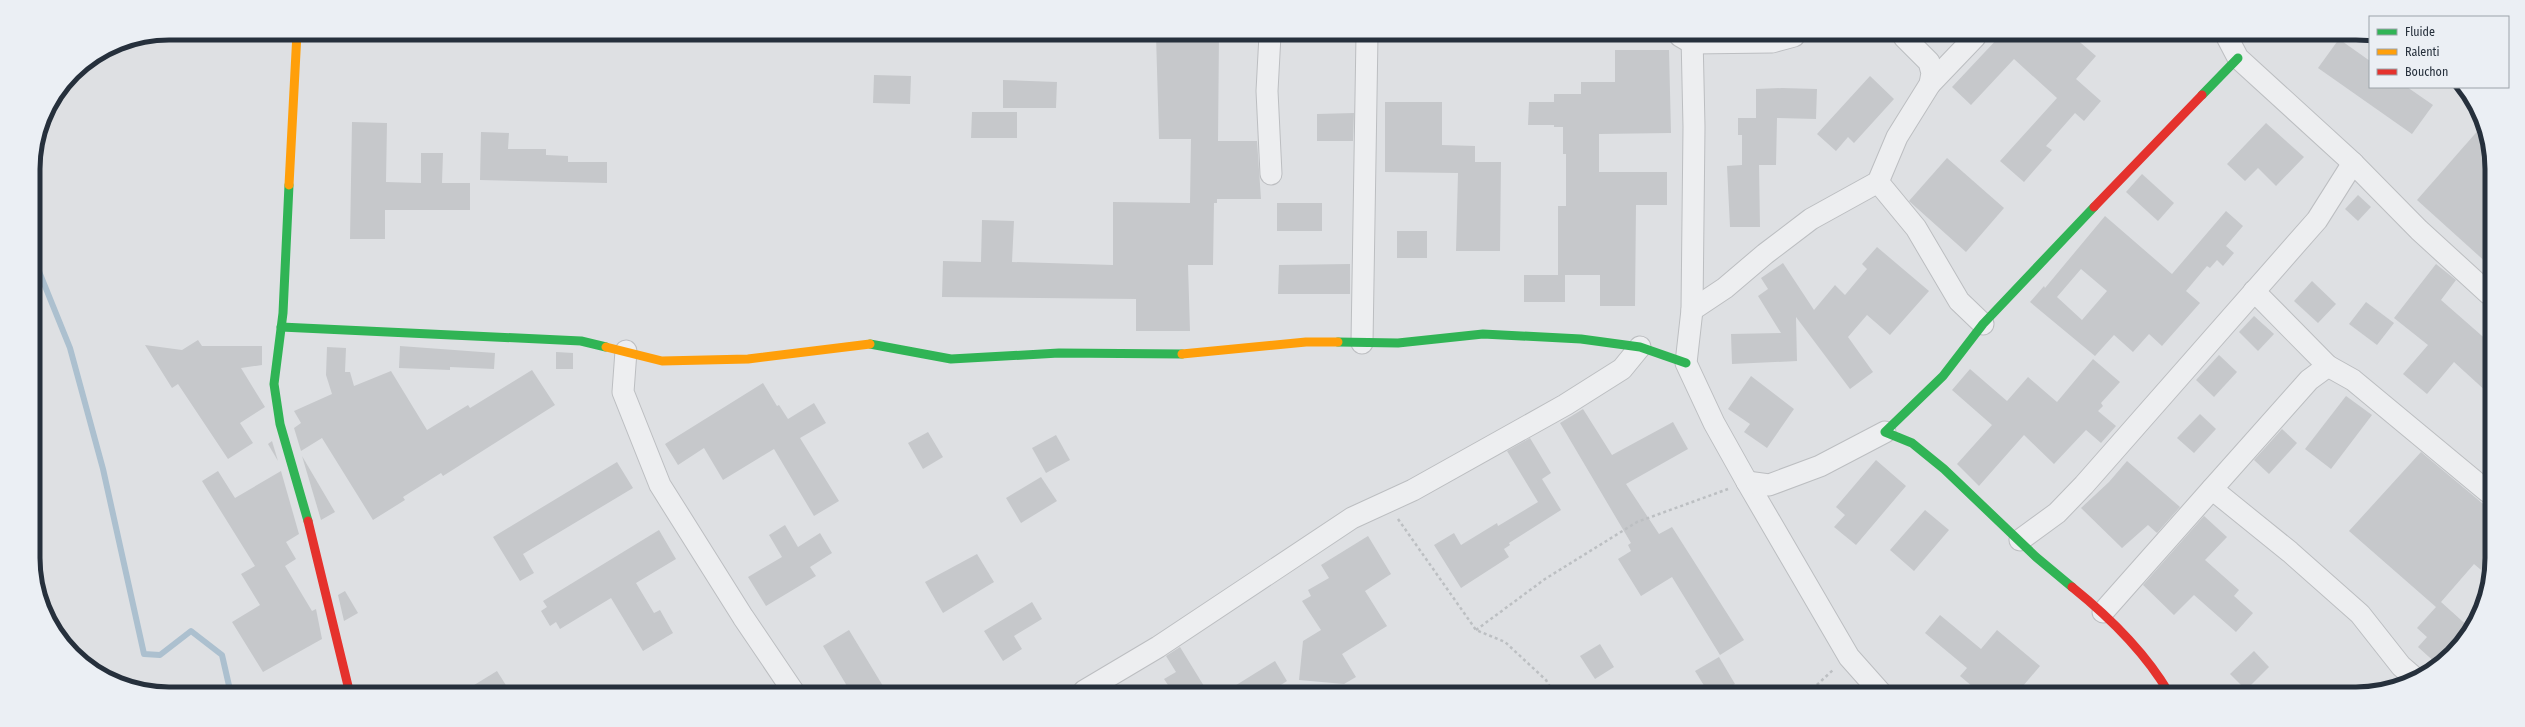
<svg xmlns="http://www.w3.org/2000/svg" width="2525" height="727" font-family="'Fira Sans Condensed',sans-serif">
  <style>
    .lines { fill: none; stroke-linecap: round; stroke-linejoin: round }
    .stream { stroke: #acc0cf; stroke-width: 6 }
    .building { fill: #c6c8cb; fill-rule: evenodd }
    .street-casing { stroke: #bcbec1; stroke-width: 23 }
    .path { stroke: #bcbfc2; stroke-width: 2.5; stroke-dasharray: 3 3; stroke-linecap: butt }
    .street { stroke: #edeef0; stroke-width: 21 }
    .fast { stroke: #30b455; stroke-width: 9 }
    .slow { stroke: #ff9f0a; stroke-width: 9 }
    .jam { stroke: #e5322d; stroke-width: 9 }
    .rim { fill: none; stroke: #26303c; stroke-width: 5 }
  </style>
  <rect width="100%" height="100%" fill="#dee0e3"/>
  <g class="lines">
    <path class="stream" d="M34,259l36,89 33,121 41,185 16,1 31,-24 31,24 8,35"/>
  </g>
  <g class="building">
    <path d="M1156,35h63l-1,106h39l4,58h-44v4h-3l-1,62h-25l2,66h-54v-32l-194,-2 1,-36 38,1 1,-42 32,1 -2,41 101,3v-63l77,1 1,-64h-32z"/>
    <path d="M1999,37h75l22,19 -20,23 25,22 -17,20 -9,-8 -29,33 6,4 -28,32 -24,-21 57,-63 -43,-39 -43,46 -19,-18z"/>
    <path d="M2339,39l31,22v26h37l26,18 -21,29 -94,-66z"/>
    <path d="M1615,50h54l2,83 -72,1v38h68v33h-31l-1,101h-35v-31h-35v27h-41v-27h34v-69h8v-52h-3v-27h-9v-2h-26l1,-23h25v-8h27v-12h34z"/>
    <path d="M874,75l37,1 -1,28 -37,-1z"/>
    <path d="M1870,76l24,23 -40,44 -6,-6 -12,14 -19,-17z"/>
    <path d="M1003,80l54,2 -1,26h-53z"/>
    <path d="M1782,88l35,1 -1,30 -39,-1 -1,47h-17l1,62h-30l-3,-61 15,-1v-30h-4v-17h18v-29z"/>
    <path d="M1385,102h57v43l33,1v16h26l-1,89h-44l2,-78 -73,-1z"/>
    <path d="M972,112h45v26h-46z"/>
    <path d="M1354,113l-1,28h-36v-27z"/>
    <path d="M352,122l35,1 -1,59 35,1v-30h22l-1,30h28v27h-85v29h-35z"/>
    <path d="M2266,123l38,34 -28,29 -18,-18 -13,13 -18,-17z"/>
    <path d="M2481,127l8,16v122l-72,-65z"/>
    <path d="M481,132l28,1 -1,16h38v6l22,1v6h39v21l-127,-3z"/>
    <path d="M1947,158l57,50 -38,44 -57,-51z"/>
    <path d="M2142,174l32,29 -16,18 -32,-29z"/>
    <path d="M2358,195l13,12 -13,14 -13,-12z"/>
    <rect x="1277" y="203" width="45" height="28"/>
    <path d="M2226,211l17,15 -17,20 8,7 -11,13 -6,-6 -7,8 -3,-2 -21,25 14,12 -38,43 -13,-12 -16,18 -19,-17 -19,21 -65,-54 14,-16 1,2 60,-72 67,58zM2081,269l26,22 -25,29 -25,-23z"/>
    <rect x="1397" y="231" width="30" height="27"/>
    <path d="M1877,247l52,44 -39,44 -23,-20 -19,22 25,35 -23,17 -54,-72 1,44 -65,3 -1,-30 50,-1 -23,-37 10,-7 -7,-11 22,-15 31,47 21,-25 10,10 22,-26 -5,-5z"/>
    <path d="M1350,264v30h-72l1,-29z"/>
    <path d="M2436,264l20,16 -15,20 48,42 -1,51 -34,-31 -27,32 -24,-20 25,-29 -34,-27z"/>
    <path d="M2312,281l24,23 -18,19 -24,-22z"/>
    <path d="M2366,302l28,21 -17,22 -28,-21z"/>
    <path d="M2254,316l20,18 -16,17 -19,-19z"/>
    <path d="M198,340l4,6h60v19l-21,3 24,39 -25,16 13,20 -25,16 -50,-75 -6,4 -27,-43 37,5z"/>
    <path d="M400,346l95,7 -1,16 -44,-2v3l-51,-2z"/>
    <path d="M327,347l19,1 -1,24h5l4,14 37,-15 36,59 41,-25 2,3 62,-38 23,35 -112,71 -2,-3 -38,24 2,3 -32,20 -51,-82 -21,13 -7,-23 7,-5 -7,-12 38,-17 -6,-19z"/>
    <path d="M556,352l17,1v16h-17z"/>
    <path d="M2219,355l18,17 -23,25 -18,-17z"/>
    <path d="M2093,359l27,23 -19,21 2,3 -5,5 18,15 -15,17 -15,-13 -32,34 -30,-29 -45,51 -22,-22 35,-39 -40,-35 18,-21 37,32 21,-24 29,25z"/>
    <path d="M1751,376l43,33 -27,39 -23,-16 6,-8 -22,-15z"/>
    <path d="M763,383l14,23 2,-1 9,14 26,-16 12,20 -26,15 39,63 -25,15 -40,-67 -51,31 -19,-32 -26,17 -13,-21z"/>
    <path d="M2346,396l26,19 -41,54 -26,-20z"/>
    <path d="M1583,409l29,46 61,-33 15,27 -62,35 33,50 13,-7 72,113 -24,15 -48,-78 -31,19 -23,-37 13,-8 -3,-6 3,-2 -71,-120z"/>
    <path d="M2200,414l16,15 -22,24 -17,-15z"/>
    <path d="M2282,429l15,14 -28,31 -15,-14z"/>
    <path d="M928,432l15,25 -20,12 -15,-26z"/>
    <path d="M1056,435l14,25 -24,13 -14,-25z"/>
    <path d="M1530,438l21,35 -9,6 19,31 -52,33 1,2 -6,4 5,8 -48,31 -27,-43 20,-12 7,12 36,-22 1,3 40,-24 -31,-51z"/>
    <path d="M272,441l6,20 -10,-17z"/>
    <path d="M2421,452l67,56 -1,67 -13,-11 -33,38 30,27 -26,31 -7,5 -20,-18 9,-10 -10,-9 19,-21 -87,-76z"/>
    <path d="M302,456l33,56 -14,8z"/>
    <path d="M1876,460l30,26 -50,59 -22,-18 11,-12 -9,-8z"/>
    <path d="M2127,461l53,46 -23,26 -9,-8 -26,23 -41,-40 28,-26z"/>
    <path d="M617,462l16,26 -110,66 11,19 -14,8 -27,-44z"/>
    <path d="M218,471l17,27 46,-27 18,63 -13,8 10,17 -11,7 27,45 4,-2 6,30 -59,33 -31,-50 28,-17 -19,-31 14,-8 -53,-85z"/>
    <path d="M1041,477l16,24 -36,22 -15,-25z"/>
    <path d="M1925,510l24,20 -35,41 -24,-21z"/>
    <path d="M2204,516l23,21 -22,23 34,30 -5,6 19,17 -17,19 -42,-37 -20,20 -31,-30z"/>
    <path d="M785,525l13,22 22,-14 12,20 -22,14 6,9 -50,30 -18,-29 34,-20 -13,-22z"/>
    <path d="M659,530l17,29 -40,24 18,30 6,-3 13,23 -30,18 -32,-53 -51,31 -4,-7 -6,4 -9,-15 6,-4 -4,-6z"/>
    <path d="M1368,536l23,38 -26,17 22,35 -45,28 14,23 -12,7 -45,-4 4,-39 18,-11 -19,-29 9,-5 -3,-6 21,-12 -8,-13z"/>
    <path d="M977,554l17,28 -51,31 -18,-31z"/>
    <path d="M345,591l13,22 -14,8 -6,-26z"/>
    <path d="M1032,602l10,17 -28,17 8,13 -19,12 -19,-30z"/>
    <path d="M1940,615l41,34 16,-19 43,36 -23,27h-37l-20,-17 7,-8 -42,-35z"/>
    <path d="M849,630l37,61h-36l-27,-45z"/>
    <path d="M1600,644l14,23 -19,12 -15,-23z"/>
    <path d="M1180,647l27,44h-35l-8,-12 12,-7 -10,-16z"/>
    <path d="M2254,651l15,16 -23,23 -16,-16z"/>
    <path d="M1719,657l16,27 -15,8h-12l-13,-21z"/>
    <path d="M1275,661l12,20 -17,11h-45z"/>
    <path d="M497,671l12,19h-43z"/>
  </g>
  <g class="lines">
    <g class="street-casing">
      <g id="street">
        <path d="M1270,35l-3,56 4,83"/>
        <path d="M1680,36l12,7 80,-1 22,-6"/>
        <path d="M1692,36l2,91 -2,183 -6,53 28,60 33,59 102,175 32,36"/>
        <path d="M2227,37l11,21 115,105 66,67 70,64"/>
        <path d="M1930,84l45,-47"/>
        <path d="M1878,182l38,46 43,73 24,23"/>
        <path d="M2254,291l74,75"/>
        <path d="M1692,310l33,-22 40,-34 46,-35 67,-37 19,-45 33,-53 2,-11 -3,-11 -25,-25"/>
        <path d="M1362,343l5,-308"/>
        <path d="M626,351l-3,41 37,93 83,132 50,74"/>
        <path d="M1747,482l22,3 51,-19 65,-34"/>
        <path d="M2212,489l97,-109 19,-14 25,14 135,112"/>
        <path d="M2020,540l37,-27 27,-28 233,-265 36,-57"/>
        <path d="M2103,612l109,-123 78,63 70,62 41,52 15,13"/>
        <path d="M1084,691l74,-44 194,-129 61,-28 152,-85 57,-36 18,-22"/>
      </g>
    </g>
    <g class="path">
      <path d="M1398,519l78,111 29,12 41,38 7,12"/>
      <path d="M1476,630l69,-51 92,-57 91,-33"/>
      <path d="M1808,693l25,-23"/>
    </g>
    <use href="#street" class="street"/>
    <g class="fast">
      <path d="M2202,95l36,-37"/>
      <path d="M289,185l-6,128 -9,71 6,40 28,97"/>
      <path d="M281,327l300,14 25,6"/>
      <path d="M1338,342l60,1 85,-9 98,5 59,8 46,16"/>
      <path d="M870,344l81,15 108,-6 123,1"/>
      <path d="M2072,587l-36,-30 -92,-88 -32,-26 -27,-11 58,-56 40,-52 111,-117"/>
    </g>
    <g class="slow">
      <path d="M289,185l8,-152"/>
      <path d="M606,347l56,14 86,-2 122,-15"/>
      <path d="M1182,354l124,-12h32"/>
    </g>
    <g class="jam">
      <path d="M2094,207l108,-112"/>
      <path d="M308,521l41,169"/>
      <path d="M2072,587c36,29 73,65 97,106"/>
    </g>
  </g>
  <path d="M0 0H2525V727H0ZM169 40H2356A129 129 0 0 1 2485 169V558A129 129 0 0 1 2356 687H169A129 129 0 0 1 40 558V169A129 129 0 0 1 169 40Z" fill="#ebeff4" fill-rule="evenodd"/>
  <path class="rim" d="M169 40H2356A129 129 0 0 1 2485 169V558A129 129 0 0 1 2356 687H169A129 129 0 0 1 40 558V169A129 129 0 0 1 169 40Z"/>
  <rect x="2369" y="16" width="140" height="72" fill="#ebeff4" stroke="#9ca3aa"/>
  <rect x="2377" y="29" width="20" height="6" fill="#30b455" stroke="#9ca3aa"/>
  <text x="2405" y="36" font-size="12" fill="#26303c">Fluide</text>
  <rect x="2377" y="49" width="20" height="6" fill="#ff9f0a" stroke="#9ca3aa"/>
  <text x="2405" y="56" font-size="12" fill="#26303c">Ralenti</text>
  <rect x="2377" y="69" width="20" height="6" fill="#e5322d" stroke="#9ca3aa"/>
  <text x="2405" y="76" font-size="12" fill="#26303c">Bouchon</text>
</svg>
